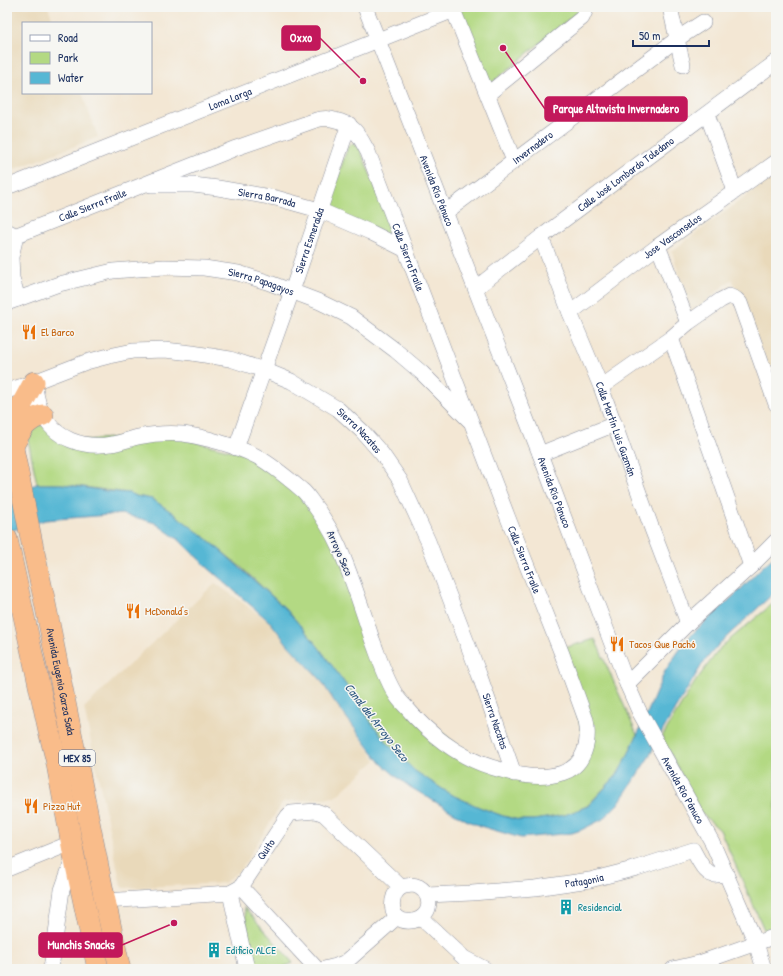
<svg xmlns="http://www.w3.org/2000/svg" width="783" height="976" font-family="'Patrick Hand',sans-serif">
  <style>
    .built { fill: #e9d9ba }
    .green { fill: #b3d983; stroke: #678470 }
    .water { fill: #56b7d4; stroke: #387399 }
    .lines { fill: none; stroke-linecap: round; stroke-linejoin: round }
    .minor-casing { stroke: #878b99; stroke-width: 16 }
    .highway-casing { stroke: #878b99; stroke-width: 22 }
    .minor { stroke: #fff; stroke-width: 15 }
    .highway { stroke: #f9bc8a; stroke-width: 21 }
    .labels { text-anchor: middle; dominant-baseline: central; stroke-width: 3; stroke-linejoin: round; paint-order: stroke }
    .shield { fill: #f6f6f2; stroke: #5d6b8a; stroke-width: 1 }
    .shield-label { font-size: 10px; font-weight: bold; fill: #1b2f5e }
    .street-label { font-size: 11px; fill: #1b2f5e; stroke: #f6f6f2 }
    .food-label { font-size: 11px; fill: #c56008; stroke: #f6f6f2; text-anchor: start }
    .culture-label { font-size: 11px; fill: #0d838f; stroke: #f6f6f2; text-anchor: start }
    .water-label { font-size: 12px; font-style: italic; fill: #2d5881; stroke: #f6f6f2 }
    .leader { fill: none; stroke: #c2185b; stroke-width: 1.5 }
    .callout-dot { fill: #c2185b; stroke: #f6f6f2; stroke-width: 1.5 }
    .callout { fill: #c2185b; stroke: #c2185b; stroke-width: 1.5 }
    .callout-label { font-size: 12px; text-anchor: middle; font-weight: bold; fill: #fff }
  </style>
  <rect width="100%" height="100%" fill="#f6f6f2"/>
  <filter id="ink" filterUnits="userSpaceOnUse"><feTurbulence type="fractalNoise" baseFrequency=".025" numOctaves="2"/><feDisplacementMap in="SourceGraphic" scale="8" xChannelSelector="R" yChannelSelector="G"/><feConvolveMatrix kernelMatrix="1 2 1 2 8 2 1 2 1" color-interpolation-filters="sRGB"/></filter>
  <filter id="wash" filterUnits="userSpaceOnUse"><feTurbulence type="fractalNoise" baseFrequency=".012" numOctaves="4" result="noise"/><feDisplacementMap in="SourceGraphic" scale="16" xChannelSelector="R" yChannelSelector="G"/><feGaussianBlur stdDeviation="0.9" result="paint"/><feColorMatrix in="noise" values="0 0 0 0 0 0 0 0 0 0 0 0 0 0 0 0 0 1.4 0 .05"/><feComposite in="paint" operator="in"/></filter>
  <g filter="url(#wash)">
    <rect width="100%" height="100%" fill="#f3e7d4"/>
    <g class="built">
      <path d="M13,7h35l6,16h-31v70h59l16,44 -91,35v-163z"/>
      <path d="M776,174v210l-44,-105 -41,35 -19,-63z"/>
      <path d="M215,583l56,40 14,18 35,38 56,81 -41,37 -52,5 -42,67 -17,14 -101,5 -2,-2 -37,-178z"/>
    </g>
    <g class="green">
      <path d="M456,7h124l1,2 -93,77z"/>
      <path d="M352,144l4,1 4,4 36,89 -69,-28 21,-64z"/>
      <path d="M31,420l41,21 91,-7 94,23 67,61 72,177 83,68 76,12 31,-29 -26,-97 35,-10 42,96 -12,26 -8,14 -30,31 -22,9 -31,5h-15l-16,-4 -24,-9 -29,-13 -35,-23 -26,-26 -19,-24 -13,-21 -40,-55 -31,-36 -43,-40 -31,-26 -39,-30 -21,-14 -16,-3 -7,-3 -67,-9h-25l-12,-59z"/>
      <path d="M776,601v330l-10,3 -46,-104 -19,-17 -39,-76 33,-55 26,-35z"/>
      <path d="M244,907l49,56 -14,6h-25z"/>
    </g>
    <path class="water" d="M37,484h25l44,7 23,2 7,3 16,3 21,14 39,30 74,66 31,36 40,55 13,21 19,24 26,26 35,23 29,13 24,9 16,4h15l31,-5 23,-9 29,-31 8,-14 21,-45 19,-45 13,-19 13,-17 48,-44 22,-23 15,-13v36l-57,53 -16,19 -29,48 -15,26 -10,20 -31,47 -15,15 -22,11 -9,3 -51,5 -41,-12 -14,-6 -56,-33 -13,-10 -15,-13 -11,-14 -37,-49 -14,-22 -32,-34 -17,-22 -65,-57 -27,-26 -24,-17 -13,-4 -21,-5 -76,6 -38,12v-38z"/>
  </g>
  <g filter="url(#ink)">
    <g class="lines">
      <g class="minor-casing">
        <g id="minor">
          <path id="s1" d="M365,7l175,447 87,230 12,27 73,131 44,101 8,26"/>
          <path d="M452,7l62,154"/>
          <path d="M670,7l7,32 6,26"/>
          <path d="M488,94l94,-76 5,-11"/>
          <path d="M707,114l28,77"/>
          <path id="s2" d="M151,185h42l25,3 58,10 43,12 51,22 36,18"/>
          <path id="s3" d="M7,187l447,-177"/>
          <path id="s4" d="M446,212l231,-173 26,-17"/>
          <path d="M9,232l7,4 -5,21 1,21 6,21"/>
          <path id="s5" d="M541,237l29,76 31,74 51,142 36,94"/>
          <path id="s6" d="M7,239l229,-91 80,-28c7,-2 13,-2 19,0 20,4 24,16 33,32l140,366 54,136 24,66c4,21 -1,46 -24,53 -24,8 -48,1 -71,-6 -33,-10 -63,-34 -85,-60 -4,-4 -8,-8 -10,-12 -11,-17 -17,-38 -24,-56 -10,-31 -20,-62 -33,-92 -7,-16 -16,-30 -27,-45 -3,-4 -6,-9 -10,-12 -13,-11 -31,-26 -46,-34 -20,-10 -51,-19 -73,-22 -14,-1 -31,0 -45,3 -9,2 -18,6 -27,7 -27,5 -57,-5 -69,-31 -5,-10 -6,-20 -8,-31"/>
          <path d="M658,246l30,77"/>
          <path id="s7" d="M476,288l65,-51 235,-175"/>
          <path id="s8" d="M7,303l52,-19 54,-13 51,-4 40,1 34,5 29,9 53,20 31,15 44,33 27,23 47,47"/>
          <path id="s9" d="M570,313l88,-67 118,-84"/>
          <path d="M671,338l80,228"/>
          <path d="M601,387l70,-49 17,-15 33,-23 8,-4 7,3 4,4 36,101"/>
          <path id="s10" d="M7,391l27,-9 52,-20 23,-6 24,-5 32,-1 27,3 38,6 34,11 27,11 47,28 24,22 20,23 18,26 28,61 51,133 35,100"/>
          <path id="s11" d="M236,448l56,-157 57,-167"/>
          <path d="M540,454l75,-30"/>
          <path d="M627,684l61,-61 63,-57 25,-25"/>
          <path d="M7,869l64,-26"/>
          <path d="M411,885c2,0 6,1 8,2 9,5 12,16 8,24 -5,10 -21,14 -30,6 -8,-8 -5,-25 5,-30 2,-1 6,-1 9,-2z"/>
          <path d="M241,887l76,82"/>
          <path d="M230,893l17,76"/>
          <path id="s12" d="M427,895l45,-2 63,-5 55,-8 47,-12 56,-18c4,7 11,23 20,25 4,1 9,-1 13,-2"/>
          <path id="s13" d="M105,901l125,-8 11,-6 47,-71 3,-3 25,-2 8,3 77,73"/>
          <path d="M421,918l43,40 21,11"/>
          <path d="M51,969l11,-79 12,-34"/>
          <path d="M324,969l12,-3 10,-4 51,-45"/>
          <path d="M673,969l26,-6 77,-27"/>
        </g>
      </g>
      <g class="highway-casing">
        <g id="highway">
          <path id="s14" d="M7,418l26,130 11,50 61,303 15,68"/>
          <path d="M9,428l25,-46"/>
          <path d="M14,444c8,-15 11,-23 29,-29"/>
          <path d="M7,539l42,192 7,28 18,97 24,113"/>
        </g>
      </g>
      <use href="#minor" class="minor"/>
      <use href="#highway" class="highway"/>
    </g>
  </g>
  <defs>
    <g id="restaurant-bare" transform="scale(1.2)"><path d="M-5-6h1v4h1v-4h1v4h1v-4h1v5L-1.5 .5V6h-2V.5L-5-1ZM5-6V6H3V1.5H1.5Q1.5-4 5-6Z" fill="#e8710a" stroke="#f6f6f2" stroke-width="2.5" paint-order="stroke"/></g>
    <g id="building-bare" transform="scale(1.2)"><path d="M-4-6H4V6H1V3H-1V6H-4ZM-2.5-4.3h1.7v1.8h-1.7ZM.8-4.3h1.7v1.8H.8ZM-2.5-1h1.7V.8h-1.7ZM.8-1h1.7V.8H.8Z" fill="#0f9aa8" stroke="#f6f6f2" stroke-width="2.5" paint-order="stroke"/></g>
  </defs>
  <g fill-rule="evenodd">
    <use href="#restaurant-bare" x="29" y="332"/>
    <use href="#restaurant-bare" x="133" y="611"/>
    <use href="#restaurant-bare" x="617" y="644"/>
    <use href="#restaurant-bare" x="31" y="806"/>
    <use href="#building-bare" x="566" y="907"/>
    <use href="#building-bare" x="214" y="950"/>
  </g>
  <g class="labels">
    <rect class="shield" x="59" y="750" width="36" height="16" rx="3"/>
    <g class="shield-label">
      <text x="77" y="758">MEX 85</text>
    </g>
    <g class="street-label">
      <text stroke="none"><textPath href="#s3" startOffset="240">Loma Larga</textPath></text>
      <text stroke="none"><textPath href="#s4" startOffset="108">Invernadero</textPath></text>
      <text stroke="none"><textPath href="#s7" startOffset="188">Calle José Lombardo Toledano</textPath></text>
      <text stroke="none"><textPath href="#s1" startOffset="197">Avenida Río Pánuco</textPath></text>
      <text stroke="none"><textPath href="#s2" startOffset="117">Sierra Barrada</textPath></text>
      <text stroke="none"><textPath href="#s6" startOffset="92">Calle Sierra Fraile</textPath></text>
      <text stroke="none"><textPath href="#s9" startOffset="128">Jose Vasconselos</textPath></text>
      <text stroke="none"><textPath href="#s11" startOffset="220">Sierra Esmeralda</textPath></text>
      <text stroke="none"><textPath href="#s6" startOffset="511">Calle Sierra Fraile</textPath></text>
      <text stroke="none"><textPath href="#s8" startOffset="261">Sierra Papagayos</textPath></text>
      <text stroke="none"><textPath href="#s5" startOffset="206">Calle Martín Luis Guzmán</textPath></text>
      <text stroke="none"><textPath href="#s10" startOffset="380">Sierra Nacatas</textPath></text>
      <text stroke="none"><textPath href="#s1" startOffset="521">Avenida Río Pánuco</textPath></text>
      <text transform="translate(340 553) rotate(66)">Arroyo Seco</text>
      <text stroke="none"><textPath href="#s6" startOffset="835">Calle Sierra Fraile</textPath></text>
      <text stroke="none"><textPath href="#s14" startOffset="269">Avenida Eugenio Garza Sada</textPath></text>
      <text stroke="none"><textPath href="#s10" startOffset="704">Sierra Nacatas</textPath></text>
      <text stroke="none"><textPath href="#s1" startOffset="846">Avenida Río Pánuco</textPath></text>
      <text stroke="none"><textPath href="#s13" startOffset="183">Quito</textPath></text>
      <text stroke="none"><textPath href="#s12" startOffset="158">Patagonia</textPath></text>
    </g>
    <g class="food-label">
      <text x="41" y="332">El Barco</text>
      <text x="145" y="611">McDonald's</text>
      <text x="629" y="644">Tacos Que Pachó</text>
      <text x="43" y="806">Pizza Hut</text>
    </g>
    <g class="culture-label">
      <text x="578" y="907">Residencial</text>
      <text x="226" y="950">Edificio ALCE</text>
    </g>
    <g class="water-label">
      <text transform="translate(377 722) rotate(52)">Canal del Arroyo Seco</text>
    </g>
  </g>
  <path class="leader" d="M363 81L320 38M503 48L545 109M174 923L122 945"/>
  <g class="callout-dot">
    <circle cx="363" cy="81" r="4"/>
    <circle cx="503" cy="48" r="4"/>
    <circle cx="174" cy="923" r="4"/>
  </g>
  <g class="callout">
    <rect x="282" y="26" width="38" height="24" rx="4"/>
    <rect x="545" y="97" width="142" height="24" rx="4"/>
    <rect x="39" y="933" width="83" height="24" rx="4"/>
  </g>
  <g class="callout-label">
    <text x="301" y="42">Oxxo</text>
    <text x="616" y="113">Parque Altavista Invernadero</text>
    <text x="81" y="949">Munchis Snacks</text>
  </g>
  <rect width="783" height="976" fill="none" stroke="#f6f6f2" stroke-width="24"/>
  <rect x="22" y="22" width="130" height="72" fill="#f6f6f2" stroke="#9ea6b7"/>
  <rect x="30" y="35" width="20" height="6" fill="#ffffff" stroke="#9ea6b7"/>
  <text x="58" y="42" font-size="12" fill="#1b2f5e">Road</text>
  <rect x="30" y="52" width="20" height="12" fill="#b3d983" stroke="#9ea6b7"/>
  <text x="58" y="62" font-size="12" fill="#1b2f5e">Park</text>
  <rect x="30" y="72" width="20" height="12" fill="#56b7d4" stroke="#9ea6b7"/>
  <text x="58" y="82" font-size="12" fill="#1b2f5e">Water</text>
  <path d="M633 40v6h76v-6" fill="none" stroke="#1b2f5e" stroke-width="2"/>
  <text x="639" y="40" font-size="12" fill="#1b2f5e" stroke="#f6f6f2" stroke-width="3" paint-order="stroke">50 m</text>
</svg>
